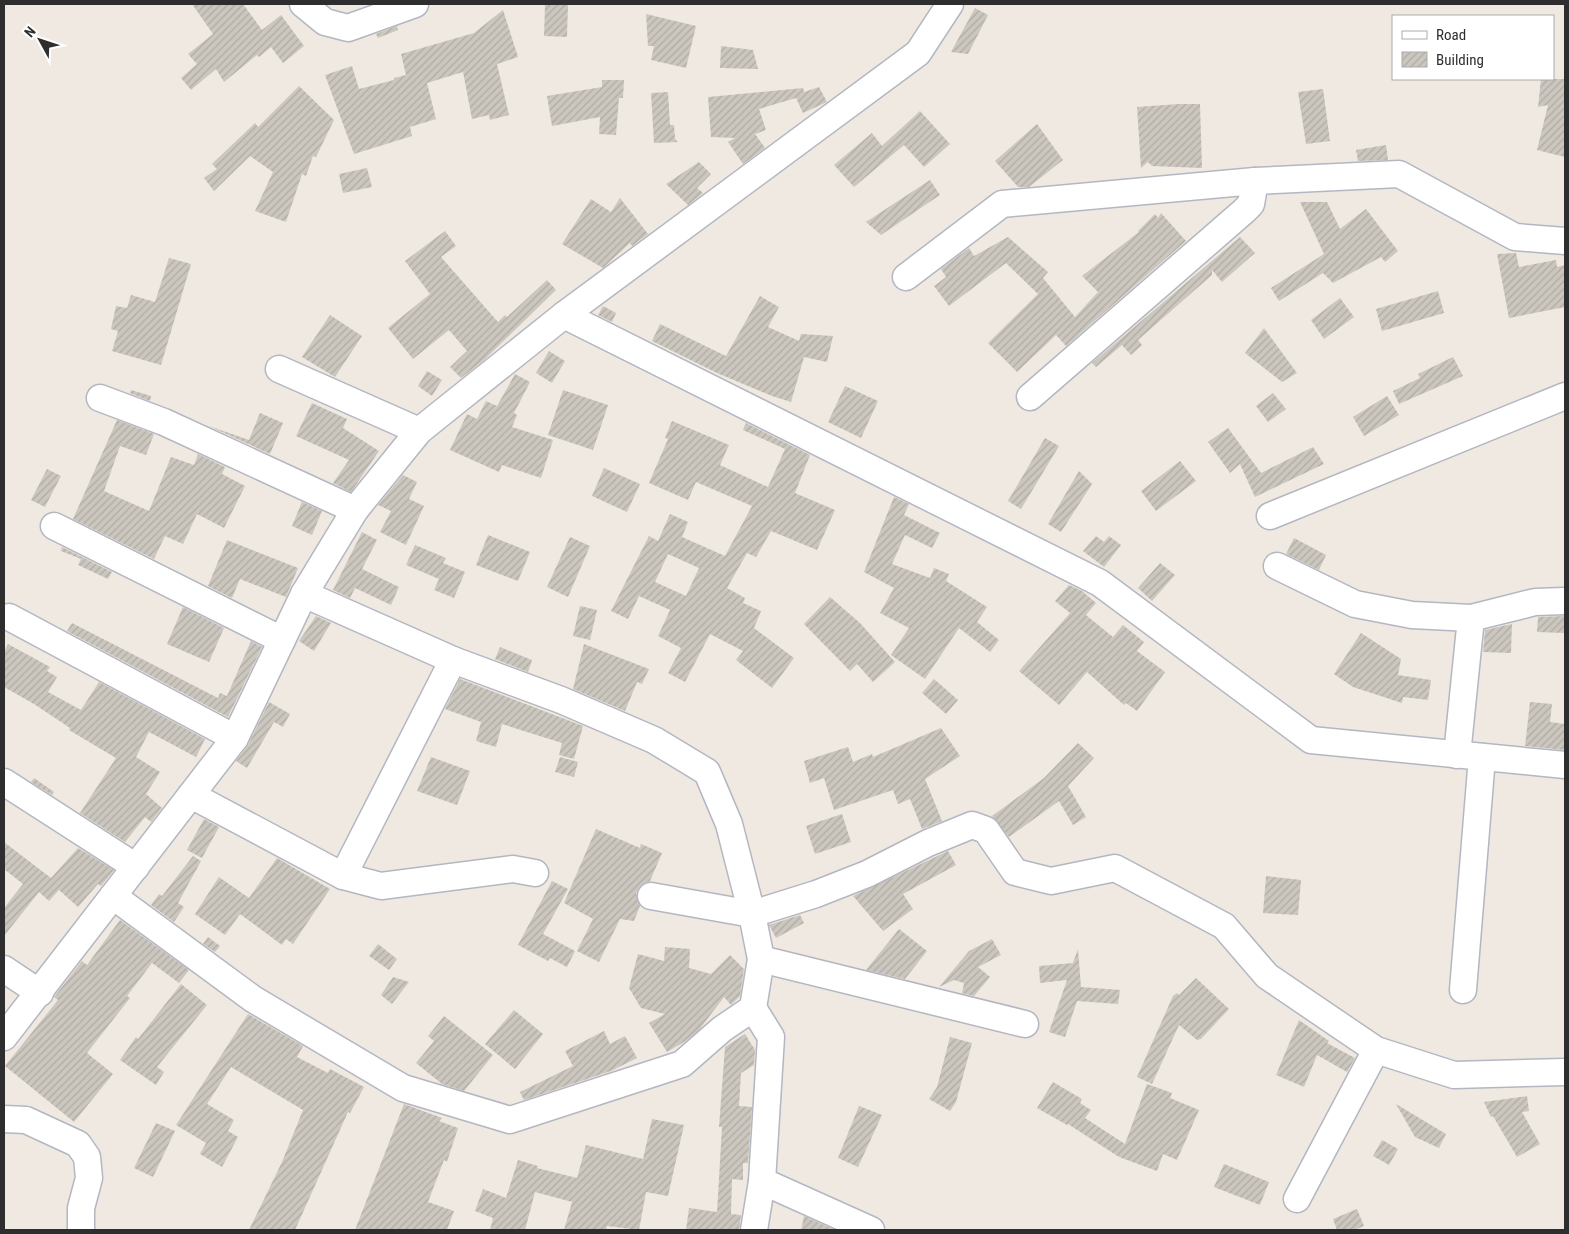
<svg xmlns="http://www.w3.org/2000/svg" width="1569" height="1234" font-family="'Roboto Condensed',sans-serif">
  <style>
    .building { fill: url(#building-hatch); fill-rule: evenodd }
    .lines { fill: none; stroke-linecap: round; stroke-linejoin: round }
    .minor-casing { stroke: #b4b7c1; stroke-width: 29 }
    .minor { stroke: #fff; stroke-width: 26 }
  </style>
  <defs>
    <pattern id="building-hatch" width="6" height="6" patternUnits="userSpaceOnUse" patternTransform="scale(1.25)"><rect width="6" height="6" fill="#cbc7bf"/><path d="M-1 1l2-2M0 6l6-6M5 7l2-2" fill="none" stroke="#afaba4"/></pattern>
  </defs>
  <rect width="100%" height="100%" fill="#efe9e1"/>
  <g class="building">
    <path d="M192,4h51l19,26 19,-15 23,31 -21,17 -12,-16 -12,10 -2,-2 -33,27 -8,-13 -25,21 -10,-12 16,-14 -9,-10 25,-20z"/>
    <path d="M545,4h23l-1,33 -23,-1z"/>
    <path d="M975,8l13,7 -20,39 -17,-2z"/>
    <path d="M503,10l15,47 -21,7 12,51 -19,5 -1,-5 -17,4 -9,-47 -36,11 9,36 -26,8 2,9 -58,18 -29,-79 27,-9 7,23 35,-9v-2l12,-3 -5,-21 73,-21z"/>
    <path d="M646,14l50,12 -10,42 -35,-8 3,-14h-6z"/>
    <path d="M397,26l1,4 -20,8 -2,-4z"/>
    <path d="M721,46l32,4 5,19 -38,-1z"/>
    <path d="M1541,79h24v78l-28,-7 11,-45 -10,2z"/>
    <path d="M602,80h22l-1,18h-4l-3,37 -17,-1 1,-17 -48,9 -5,-30 55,-9z"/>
    <path d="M299,86l35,34 -18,37 -3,-1 -7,20 -4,-2 -16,48 -31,-11 18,-39 -23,-16 -36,35 -10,-13 13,-9 -5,-5 43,-41 3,4z"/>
    <path d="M819,87l8,15 -24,11 -7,-15 -37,11 7,21 -11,4 10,14 -22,16 -15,-22 7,-4 -24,-1 -3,-40 95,-9 1,4z"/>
    <path d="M1323,89l7,52 -24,3 -8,-52z"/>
    <path d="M668,92l2,33h4l1,14 3,3 -24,1 -3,-50z"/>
    <path d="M1179,104h21l2,64 -50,-2 -4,-4 -7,6 -4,-61z"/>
    <path d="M920,111l30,33 -26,23 -20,-22 -50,42 -20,-22 38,-32 10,13z"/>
    <path d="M1037,124l26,36 -34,27h-11l-23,-26z"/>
    <path d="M1386,145l2,15 -30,1 -2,-11z"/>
    <path d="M699,162l12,12 -14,14 6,5 -15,12 -22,-21z"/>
    <path d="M367,168l5,19 -29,6 -4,-19z"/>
    <path d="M930,180l10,15 -59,40 -15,-13z"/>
    <path d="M620,198l28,36 -16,12 -2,-3 -27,25 -41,-24 29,-45 20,13z"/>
    <path d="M1300,202h27l13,27 26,-20 32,42 -13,11 -4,-5 -48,26 -10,-10 -44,28 -8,-13 53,-34z"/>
    <path d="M1161,213l25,28 -120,105 -10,-11 -39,37 -29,-29 50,-49 -32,-31 -57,43 -15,-20 12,-9 -5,-8 28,-21 5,8 34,-19 40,35 -5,6 32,39 23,-25 -16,-16 57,-44 -1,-1 17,-17 3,4z"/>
    <path d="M445,231l11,15 -15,11 57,65 7,-7 2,2 40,-37 9,10 -73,71 -22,17 -11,-11 17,-16 -18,-21 -36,29 -25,-31 42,-34 -25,-33z"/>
    <path d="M1240,237l15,16 -33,29 -10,-12v5l-74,65 4,5 -11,10 -9,-10 -26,22 -4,-4z"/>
    <path d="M1516,253l3,14 37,-7 1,7 8,-2v42l-56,11 -12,-64z"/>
    <path d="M169,258l22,6 -30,101 -49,-14 6,-20 -7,-2 5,-23 11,2 4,-13 24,7z"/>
    <path d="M1438,291l6,22 -62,18 -6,-22z"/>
    <path d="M760,296l19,11 -11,20 31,14 2,-7 32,2 -6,26 -23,-5 -13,45 -19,-6 -55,-23 -65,-32 8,-17 66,32z"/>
    <path d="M1340,298l14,19 -30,22 -13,-19z"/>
    <path d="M603,306l13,7 -4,9 -14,-7z"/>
    <path d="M330,315l32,21 -27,41 -33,-20z"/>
    <path d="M1264,328l33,45 -15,9 -37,-29z"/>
    <path d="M549,351l16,10 -13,22 -16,-10z"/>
    <path d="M1453,357l10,19 -64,28 -6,-13 27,-13 -2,-4z"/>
    <path d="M427,371l15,9 -10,16 -14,-10z"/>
    <path d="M515,374l15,8 -16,31 3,2 -5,12 41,13 -12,38 -39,-13 -3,7 -49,-22 17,-36 10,5 9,-18 11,5z"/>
    <path d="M845,386l33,15 -17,37 -33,-16z"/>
    <path d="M131,390l20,6 -1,5 -20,-8z"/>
    <path d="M563,390l45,15 -15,45 -45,-15z"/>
    <path d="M1273,393l13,16 -18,13 -12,-16z"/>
    <path d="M1387,396l12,19 -35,21 -11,-19z"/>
    <path d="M312,403l35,16 -4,9 36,23 -28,41 -18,-9 16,-23 -53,-24z"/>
    <path d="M260,413l23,10 -13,31 -61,-28 40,14z"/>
    <path d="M117,420l37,14 -8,21 -26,-9 -16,45 45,20 22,-54 23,8 4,-11 27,13 -3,7 23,12 -21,42 -27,-14 -14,30 -18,-8 -11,23 -81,-40z"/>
    <path d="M672,421l57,24 -9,20 48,22 17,-38 -42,-19 3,-7 64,32 -15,38 40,17 -18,40 -46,-19 -15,26 -9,-4 -20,35 18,10 -2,5 18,8 -7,17 40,30 -22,30 -36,-28 7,-9 -33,-17 -25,48 -17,-9 13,-25 -23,-12 12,-26 -31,-14 -11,23 -17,-8 38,-75 9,5 12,-27 18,8 -6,15 43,19 27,-50 -56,-24 -8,18 -39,-17 19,-44 -3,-1zM668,554l31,14 -13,28 -31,-14z"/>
    <path d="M1228,428l33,45 52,-26 11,17 -69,33 -15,-33 -10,9 -22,-31z"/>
    <path d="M1045,438l14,8 -38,63 -13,-8z"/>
    <path d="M1180,461l16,20 -40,30 -15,-20z"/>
    <path d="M604,468l36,16 -13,28 -35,-16z"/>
    <path d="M47,469l14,7 -16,31 -14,-7z"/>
    <path d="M1079,471l13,13 -31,48 -13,-8z"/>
    <path d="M403,475l14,7 -8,17 15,7 -18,39 -26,-13 11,-21 -13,-6z"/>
    <path d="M894,497l15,7 -5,11 36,18 -8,15 -27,-13 -13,29 38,14 4,-10 15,6 -3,7 41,26 -10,15 22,18 -9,12 -31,-24 -34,51 -34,-24 18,-27 -29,-15 14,-25 -30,-16z"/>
    <path d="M302,502l20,9 -10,24 -20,-9z"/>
    <path d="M362,532l15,8 -15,29 37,18 -8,18 -36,-17 -5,10 -17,-8z"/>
    <path d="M488,535l42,17 -12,29 -42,-16z"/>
    <path d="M1096,536l8,6 5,-6 12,9 -17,22 -21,-16z"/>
    <path d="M570,537l20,9 -22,51 -21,-10z"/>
    <path d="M1294,538l32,17 -7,15 -33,-16z"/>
    <path d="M227,540l71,28 -12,29 -46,-18 -8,19 -24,-12z"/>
    <path d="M415,545l31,13 -3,5 22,9 -11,26 -20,-8 5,-11 -33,-14z"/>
    <path d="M62,547l50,25 -4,7 -30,-14 3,-6 -20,-8z"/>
    <path d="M1160,563l15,12 -23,26 -14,-13z"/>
    <path d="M1069,585l13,6 14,12 -10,12 27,22 10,-12 21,17 -7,9 28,21 -28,39 -11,-8 -2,2 -37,-33 -28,33 -40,-34 51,-58 -15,-12z"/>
    <path d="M830,597l30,26 35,39 -22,20 -16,-18 -7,7 -46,-47z"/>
    <path d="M580,606l17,4 -7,30 -17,-4z"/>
    <path d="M183,607l41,21 -15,34 -42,-18z"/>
    <path d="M316,616l15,7 -17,28 -15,-10z"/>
    <path d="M1565,616v17l-28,-1 1,-15z"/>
    <path d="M72,623l146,75 2,-5 7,3 24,-55 11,6 -34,70 -161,-86z"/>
    <path d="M1512,624l-1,29 -28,-1 2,-22z"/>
    <path d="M1361,633l40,26 -3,16 33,5 -3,20 -25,-3 -1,6 -49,-16 -19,-13z"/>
    <path d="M8,644l42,23 -3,4 10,6 -9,15 33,18 18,-28 106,57 -9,18 -47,-25 -13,25 24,15 -14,22 16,14 -11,14 -6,-5 -20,25 -45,-29 36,-55 -47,-28 1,-2 -36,-24 -30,-17v-35z"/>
    <path d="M584,644l65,25 -7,15 -5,-2 -12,29 -52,-22z"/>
    <path d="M500,647l32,13 -4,12 -33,-13z"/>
    <path d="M460,679l123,47 -9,33 -15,-4 3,-12 -60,-19 -6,23 -20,-6 5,-19 -36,-13z"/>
    <path d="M934,679l24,21 -12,14 -24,-21z"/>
    <path d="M269,702l21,12 -7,13 -9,-5 -27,46 -11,-7 12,-16z"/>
    <path d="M1530,702l22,2 -2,18 15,2v26l-40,-4z"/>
    <path d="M941,728l19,28 -35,23 17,42 -20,8 -12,-30 -12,5 -5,-14 -59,20 -10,-32 -14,5 -6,-22 44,-14 5,15 19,-8 1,3z"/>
    <path d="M1078,743l16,15 -26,28 18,31 -13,8 -14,-24 -50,36 -17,-21 52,-38z"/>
    <path d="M431,757l39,14 -13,34 -40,-14z"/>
    <path d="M560,757l18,5 -4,15 -19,-5z"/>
    <path d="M34,778l20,14 -2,3 -21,-13z"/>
    <path d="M842,814l9,28 -36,12 -9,-28z"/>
    <path d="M204,819l15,8 -17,31 -15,-8z"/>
    <path d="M596,829l44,19 1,-4 21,9 -12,28 -10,5 -4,7 4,13 -6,15 -14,-2 -21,43 -22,-11 16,-32 -29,-16z"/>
    <path d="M4,842l47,36 27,-30 36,22 -13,16 -3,-2 -20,23 -19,-17 -10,11 -10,-9 -35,44v-28l19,-24 -19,-15z"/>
    <path d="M948,851l8,14 -53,29 10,15 -30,22 -30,-35z"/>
    <path d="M193,856l8,5 -23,42 6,4 -10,15 -23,-17 8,-11 3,2z"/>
    <path d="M277,858l53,31 -37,55 -7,-5 -4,6 -42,-31 -15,21 -30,-21 24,-37 30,21z"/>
    <path d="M1266,876l35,4 -3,35 -35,-2z"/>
    <path d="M552,881l16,8 -25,45 32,17 -8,16 -17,-9 -2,3 -30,-16z"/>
    <path d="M800,915l4,8 -28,15 -7,-13z"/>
    <path d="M120,920l69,50 -10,13 -27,-20 -25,33 3,2 -43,55 26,21 -39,48 -69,-56 53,-66 -4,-3 28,-36 5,4z"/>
    <path d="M899,929l28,22 -22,28 -39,-9z"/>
    <path d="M208,937l12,9 -5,6 -12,-8z"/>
    <path d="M992,939l9,16 -23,12 12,10 -16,19 -12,-3 2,-10 -10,-3 -15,7 30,-36z"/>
    <path d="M378,944l19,15 -8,11 -20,-14z"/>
    <path d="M665,947l25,2 -1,19 22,6 19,-19 14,14 -4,27 -9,9 -7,-8 -25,33 -15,12 -17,10 -18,-29 16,-9 -24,-6 -12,-20 9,-34 26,7z"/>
    <path d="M1078,949l3,38 39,3 -2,14 -41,-3 -12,36 -16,-5 18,-52 -27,3 -1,-17 34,-3z"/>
    <path d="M393,977l16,5 -17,22 -11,-9z"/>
    <path d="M1196,978l33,31 -28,30 -4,1 -18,-15 -27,59 -15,-7 36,-81 4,-3 2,2z"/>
    <path d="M181,984l26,21 -50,62 7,5 -8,13 -36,-25 16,-23 2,2z"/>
    <path d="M514,1010l29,24 -28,35 -30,-25z"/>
    <path d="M248,1014l55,32 -6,11 31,16 2,-4 34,18 -14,26 -2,-1 -53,118h-46l33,-68 21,-52 -72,-43 -24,37 27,16 -6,11 10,6 -16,30 -22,-13 6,-11 -30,-18z"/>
    <path d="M444,1016l49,39 -29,36 -22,-7 -26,-21 18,-22 -6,-5z"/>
    <path d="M1299,1020l30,21 -2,2 28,15 -8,14 -30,-17 -13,32 -28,-12z"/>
    <path d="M604,1031l6,13 15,-8 12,22 -26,13 -87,29 -4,-8 53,-26 -8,-15z"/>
    <path d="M745,1034l10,16 -1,15 -13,8 -2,33 13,1 -4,56h-5v17l-11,-1 -1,35 10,1 -2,15h-53l3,-22 28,4 5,-85h-3l6,-80z"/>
    <path d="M950,1037l22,6 -16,59 -6,9 -21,-12 8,-12z"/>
    <path d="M1053,1082l29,17 -2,4 11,7 -6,8 40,26 22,-60 25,9 -2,5 29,12 -22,50 -14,-6 -6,17 -38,-14 -51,-33 -1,1 -30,-17z"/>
    <path d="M1527,1096l2,15 -7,1 18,32 -23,13 -24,-41 -2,1 -7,-15z"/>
    <path d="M404,1104l38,14 -3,3 19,7 -11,34 -3,-2 -16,42 26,9 -7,19h-92z"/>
    <path d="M1396,1104l50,30 -7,14 -24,-11z"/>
    <path d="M859,1106l23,9 -24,52 -20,-9z"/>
    <path d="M652,1119l32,6 -16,71 -22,-4 -7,38 -32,-4 -1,4h-42l8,-28 -37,-10 -10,38h-35l3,-12 -18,-7 8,-22 23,9 12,-38 20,6 -1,2 40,10 9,-33 57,14z"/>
    <path d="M156,1123l19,8 -22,46 -19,-9z"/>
    <path d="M1382,1140l16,9 -9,16 -16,-9z"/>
    <path d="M1224,1164l45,18 -9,23 -46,-18z"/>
    <path d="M1357,1209l7,17 -10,4h-17l-4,-11z"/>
    <path d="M804,1216l31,14h-34z"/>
  </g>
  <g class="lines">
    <g class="minor-casing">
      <g id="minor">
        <path d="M303,4l22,18 23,6 67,-24"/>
        <path d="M906,277l96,-73 253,-23 144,-7 116,63 50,4"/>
        <path d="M564,315l536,268 211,157 254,25"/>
        <path d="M279,369l140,62"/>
        <path d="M1030,397l214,-186 7,-7 4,-23"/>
        <path d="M100,398l64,24 191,88"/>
        <path d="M1270,516l295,-120"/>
        <path d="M54,526l228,114"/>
        <path d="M1277,566l78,38 57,11 59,3 64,-16 30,-1"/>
        <path d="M9,617l226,121"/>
        <path d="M1457,755l14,-137"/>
        <path d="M4,782l132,85"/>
        <path d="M191,795l152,81 38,10 132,-17 22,4"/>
        <path d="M343,876l110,-216"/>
        <path d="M113,896l140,103 150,89 107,32 172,-56 40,-35 31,-21 8,-49 -9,-45 -23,-90 -22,-52 -53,-32 -93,-40 -108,-40 -149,-66"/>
        <path d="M651,896l101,18 64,-20 51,-20 61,-31 44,-18 14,5 29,42 36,9 64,-13 109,58 43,50 109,74 78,25 111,-3"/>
        <path d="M761,959l264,65"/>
        <path d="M4,969l36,24"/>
        <path d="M1463,990l19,-233"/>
        <path d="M753,1008l18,29 -9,144 -8,49"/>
        <path d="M4,1037l231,-299 69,-144 51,-84 64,-79 145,-116 354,-262 32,-49"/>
        <path d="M4,1119l22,1 52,24 9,13 2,21 -8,30v22"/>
        <path d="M762,1181l109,49"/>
        <path d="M1297,1199l79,-149"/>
      </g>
    </g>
    <use href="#minor" class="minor"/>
  </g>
  <rect width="1569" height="1234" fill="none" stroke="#2e2e2e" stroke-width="10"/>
  <rect x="1392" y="15" width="162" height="65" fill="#ffffff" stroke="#ababab"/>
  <rect x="1402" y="31" width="25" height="8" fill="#ffffff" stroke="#ababab"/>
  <text x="1436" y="40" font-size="15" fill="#2e2e2e">Road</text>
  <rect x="1402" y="52" width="25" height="15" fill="url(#building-hatch)" stroke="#ababab"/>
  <text x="1436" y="65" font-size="15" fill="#2e2e2e">Building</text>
  <g transform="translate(40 40) rotate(310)" stroke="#ffffff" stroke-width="4" paint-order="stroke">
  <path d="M0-4L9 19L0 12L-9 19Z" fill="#2e2e2e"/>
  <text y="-8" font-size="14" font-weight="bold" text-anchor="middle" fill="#2e2e2e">N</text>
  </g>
</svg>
